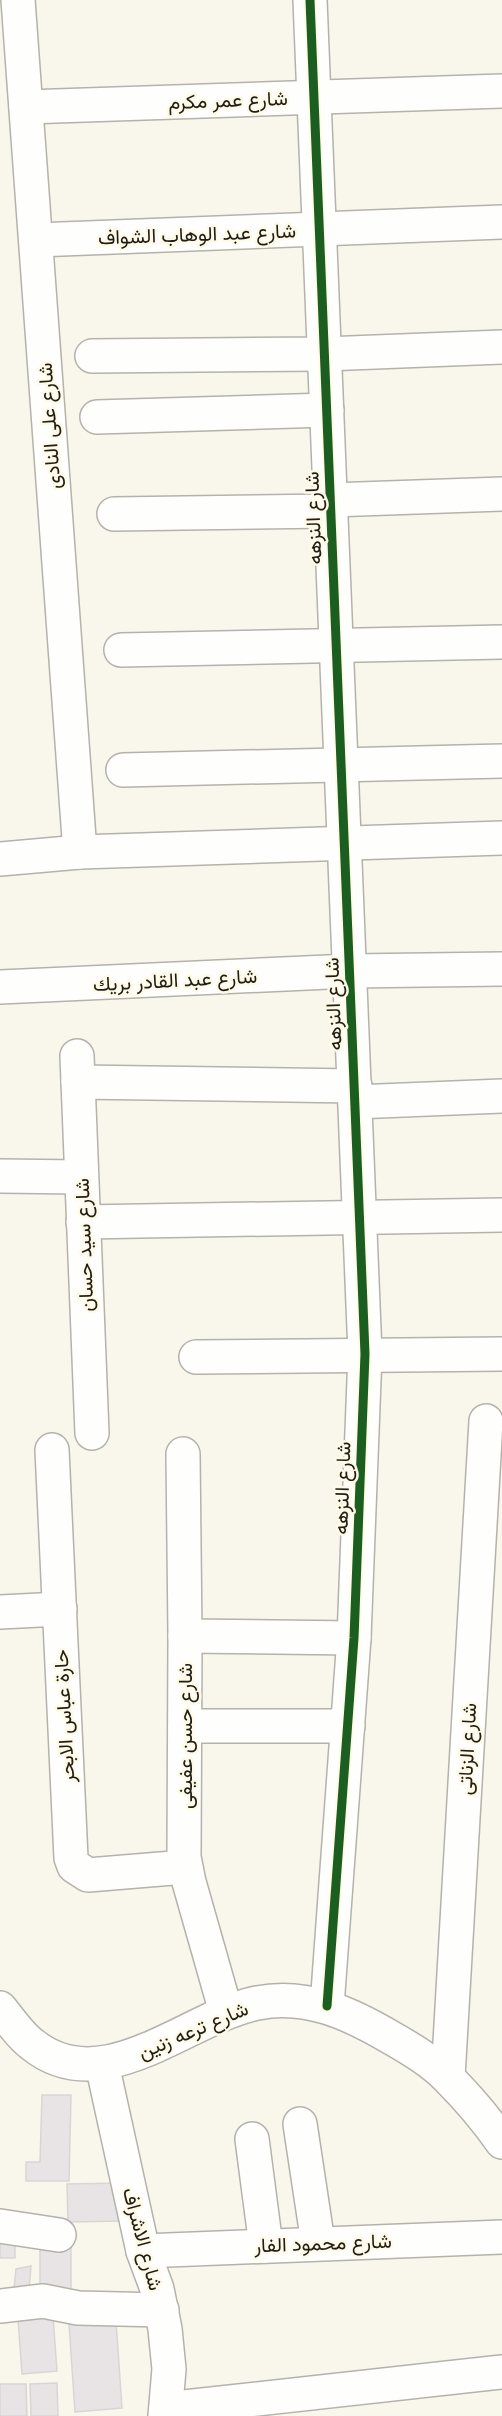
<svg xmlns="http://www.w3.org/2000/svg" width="502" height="2416" font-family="Poppins,Vazirmatn,sans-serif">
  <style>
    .building { fill: #e8e4e6; stroke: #d8d6d4; stroke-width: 1.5 }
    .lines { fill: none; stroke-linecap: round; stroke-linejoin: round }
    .minor-casing { stroke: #b4b2ab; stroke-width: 36 }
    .minor { stroke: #fefefc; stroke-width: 33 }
    .cycleway-casing { stroke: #fefae7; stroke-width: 13 }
    .cycleway { stroke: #1b5e20; stroke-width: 9 }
    .labels { text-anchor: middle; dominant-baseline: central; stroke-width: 5; stroke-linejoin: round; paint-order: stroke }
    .street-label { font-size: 20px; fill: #1e1d16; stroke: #fefae7 }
  </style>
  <rect width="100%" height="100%" fill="#f9f6ec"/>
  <g class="building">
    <path d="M42,2095h29l-2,86h-43v-19h14z"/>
    <path d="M121,2183l1,38 -54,1 -1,-38z"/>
    <rect x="0" y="2231" width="15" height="27"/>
    <rect x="40" y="2242" width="31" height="54"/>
    <path d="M31,2266l-2,24 -15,-1 2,-20z"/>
    <path d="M53,2316l4,55 -35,3 -4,-55z"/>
    <path d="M116,2321l6,87 -47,4 -6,-88z"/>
    <path d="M57,2383l1,33h-27l-1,-32z"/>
    <path d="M0,2384h26l1,32h-27z"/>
  </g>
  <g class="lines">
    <g class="minor-casing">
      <g id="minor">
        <path d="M18,0l62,852"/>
        <path d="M310,0l55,1354 -11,284 -27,368"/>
        <path d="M26,107l476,-16"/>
        <path d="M36,240l466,-18"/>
        <path d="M92,356l233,-2 177,-7"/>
        <path d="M97,417l230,-7"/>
        <path d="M331,500l171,-6"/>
        <path d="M114,514l217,-3"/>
        <path d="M121,650l381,-8"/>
        <path d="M123,770l379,-9"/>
        <path d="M0,859l80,-7 422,-14"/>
        <path d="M0,987l350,-16 152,-2"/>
        <path d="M77,1056l15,377"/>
        <path d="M78,1082l277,4"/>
        <path d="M355,1102l147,-6"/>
        <path d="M0,1176l81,1"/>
        <path d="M83,1222l419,-7"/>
        <path d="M196,1357l306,-3"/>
        <path d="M52,1450l19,408 3,8 14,9 97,-8"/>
        <path d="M183,1454l2,182 -1,221 5,25 37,130"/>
        <path d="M0,1612l60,-3"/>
        <path d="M185,1636l169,2"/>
        <path d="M185,1726h163"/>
        <path d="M0,2008c10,12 20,28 33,37 70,56 155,-28 224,-42 49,-10 92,10 133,34 21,12 43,25 59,42 20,20 37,40 53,63"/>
        <path d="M102,2064l41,187 14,38 8,40 4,40 -4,47"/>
        <path d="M448,2077l38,-656"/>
        <path d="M300,2124l18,119"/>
        <path d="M252,2139l14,107"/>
        <path d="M0,2226l59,9"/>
        <path d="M143,2251l359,-14"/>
        <path d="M0,2306l43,-5 35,7 84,2"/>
        <path d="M166,2409l336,-37"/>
      </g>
    </g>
    <use href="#minor" class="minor"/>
    <g class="cycleway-casing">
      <path id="cycleway" d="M310,0l55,1354 -11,284 -27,368"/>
    </g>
    <use href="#cycleway" class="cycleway"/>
  </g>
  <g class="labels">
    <g class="street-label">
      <text transform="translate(228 100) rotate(-2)">شارع عمر مكرم</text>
      <text transform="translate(197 234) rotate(-2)">شارع عبد الوهاب الشواف</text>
      <text transform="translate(49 426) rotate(-94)">شارع على النادى</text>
      <text transform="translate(313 518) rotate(-92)">شارع النزهه</text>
      <text transform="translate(175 980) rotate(-3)">شارع عبد القادر بريك</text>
      <text transform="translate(333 1004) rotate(-92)">شارع النزهه</text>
      <text transform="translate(84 1245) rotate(-92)">شارع سيد حسان</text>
      <text transform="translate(342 1488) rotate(-88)">شارع النزهه</text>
      <text transform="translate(64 1716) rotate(-93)">حارة عباس الابحر</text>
      <text transform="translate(185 1736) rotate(-90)">شارع حسن عفيفى</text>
      <text transform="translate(467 1749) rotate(-87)">شارع الزناتى</text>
      <text transform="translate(193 2030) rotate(-23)">شارع ترعه زنين</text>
      <text transform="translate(143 2239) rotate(75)">شارع الاشراف</text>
      <text transform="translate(323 2243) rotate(-2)">شارع محمود الفار</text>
    </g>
  </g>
</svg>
